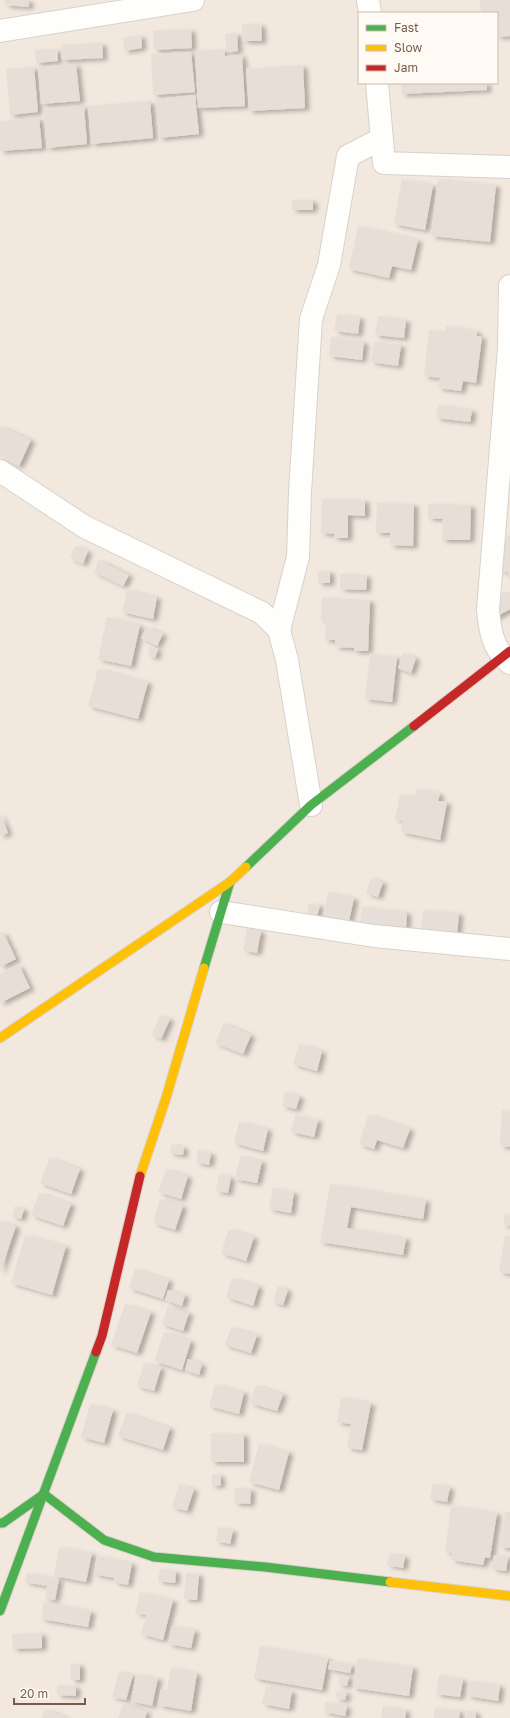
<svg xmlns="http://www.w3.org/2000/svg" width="510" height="1718" font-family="'Golos Text',sans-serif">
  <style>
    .residential { fill: #f2e8de; fill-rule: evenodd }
    .building { fill: #e6ded7; filter: url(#shadow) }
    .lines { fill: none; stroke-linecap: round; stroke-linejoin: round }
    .street-casing { stroke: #d7d1cb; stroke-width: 24 }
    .fast-casing { stroke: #d9d2cb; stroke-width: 11 }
    .slow-casing { stroke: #d9d2cb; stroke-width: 11 }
    .jam-casing { stroke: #d9d2cb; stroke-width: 11 }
    .street { stroke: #fefefd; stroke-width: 22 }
    .fast { stroke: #4caf50; stroke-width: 9 }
    .slow { stroke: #ffc107; stroke-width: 9 }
    .jam { stroke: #c62828; stroke-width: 9 }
  </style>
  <defs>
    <filter id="shadow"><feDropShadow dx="4.5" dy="2.5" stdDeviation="2" flood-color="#0004"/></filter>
  </defs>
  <rect width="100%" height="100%" fill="#f9f5f0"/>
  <path class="residential" d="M0,0h510v1718h-510zM359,13h138v70h-138z"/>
  <g class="building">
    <path d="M5,0h24v7l-24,-2z"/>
    <path d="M480,0h30v36l-13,1v-24h-16z"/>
    <path d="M242,24h19l1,17h-19z"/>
    <path d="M191,29l1,19 -38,2 -1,-19z"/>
    <path d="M237,33l1,18 -11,1 -2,-18z"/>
    <path d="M141,35l1,13 -18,3 -1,-13z"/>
    <path d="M102,43l1,15 -41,2 -1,-15z"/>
    <path d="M57,49l1,12 -22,2 -1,-13z"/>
    <path d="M224,49l1,7 17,-1 3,51 -47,2 -3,-57z"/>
    <path d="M191,52l4,40 -42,3 -2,-41z"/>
    <path d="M76,64l4,37 -39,3 -3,-37z"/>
    <path d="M303,65l2,43 -56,3 -3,-42z"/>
    <path d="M34,67l4,45 -28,3 -4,-46z"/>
    <path d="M402,83h85v7l-85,4z"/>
    <path d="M195,95l4,39 -40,4 -3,-39z"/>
    <path d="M150,101l3,37 -62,6 -3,-38z"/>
    <path d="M84,106l3,38 -40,4 -4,-39z"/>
    <path d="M39,118l3,30 -42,3v-30z"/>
    <path d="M402,179l31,6 -8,45 -31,-6z"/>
    <path d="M438,179l58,6 -6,57 -59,-6z"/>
    <rect x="292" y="200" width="21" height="10"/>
    <path d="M358,226l60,14 -7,30 -19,-4 -3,12 -40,-9z"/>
    <path d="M337,314l23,3 -2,17 -24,-3z"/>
    <path d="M378,316l28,4 -2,18 -29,-3z"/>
    <path d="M446,326l31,5v5l5,1 -6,46 -13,-2 -2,10 -23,-3 2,-10 -16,-2 5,-46 16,2z"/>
    <path d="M331,337l33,5 -2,18 -33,-4z"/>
    <path d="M374,342l27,3 -3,21 -27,-4z"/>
    <path d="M438,405l34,5 -2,12 -34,-4z"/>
    <path d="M0,426l31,14 -12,26 -19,-9z"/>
    <path d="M322,499l43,1v16l-17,-1v23h-14v-4l-13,-1z"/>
    <path d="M377,503l37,1 -1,42 -23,-1v-12h-14z"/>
    <path d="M428,504l43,1 -1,35h-28l1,-21 -15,-1z"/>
    <path d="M507,535l3,1v43l-2,-1 1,-5 -10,-3z"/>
    <path d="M75,546l13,5 -5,13 -13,-6z"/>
    <path d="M99,560l30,15 -6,11 -29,-14z"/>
    <rect x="318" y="571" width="12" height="12"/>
    <path d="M340,574l27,1 -1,15 -26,-1z"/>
    <path d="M127,590l30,7 -4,22 -31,-7z"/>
    <path d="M505,592l5,1v16l-19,11v-22z"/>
    <path d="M322,598l48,2 -2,51h-14v-3l-19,-1v-7h-10l1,-19h-5z"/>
    <path d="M107,617l33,8 -9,41 -33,-7z"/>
    <path d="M147,627l16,7 -6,12 -16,-8z"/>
    <path d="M150,647l8,2 -3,9 -7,-3z"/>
    <path d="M403,653l13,5 -5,15 -13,-5z"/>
    <path d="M370,654l27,3 -5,45 -27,-3z"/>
    <path d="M98,669l50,13 -10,37 -50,-13z"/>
    <path d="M417,789l23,4 -2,8 9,1 -7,38 -39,-8 2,-11 -8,-2 5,-25 16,3z"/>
    <path d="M0,813l8,20 -8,3z"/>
    <path d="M371,878l12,4 -5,15 -12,-4z"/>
    <path d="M328,892l26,6 -5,23 -26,-5z"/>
    <path d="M309,903l11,2 -3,12 -10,-3z"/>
    <path d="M362,907l45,5 -1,16 -46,-5z"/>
    <path d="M423,910l36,3 -2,22 -36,-4z"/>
    <path d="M247,928l14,3 -4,22 -14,-3z"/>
    <path d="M3,932l13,27 -16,8v-34z"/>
    <path d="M19,965l11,23 -30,15v-29z"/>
    <path d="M160,1015l10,4 -9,20 -9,-4z"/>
    <path d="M224,1023l27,12 -8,19 -28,-11z"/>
    <path d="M299,1044l23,7 -5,20 -24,-7z"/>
    <path d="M285,1092l15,4 -4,13 -14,-3z"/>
    <path d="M502,1110l8,1v36l-10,-1z"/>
    <path d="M295,1115l23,5 -4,17 -23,-5z"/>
    <path d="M368,1115l42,14 -7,19 -26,-8 -3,9 -15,-5z"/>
    <path d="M239,1122l29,7 -5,22 -29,-8z"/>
    <path d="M172,1144l12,3 -1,8 -13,-2z"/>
    <path d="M198,1150l13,3 -2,12 -13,-3z"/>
    <path d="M240,1156l22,5 -5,22 -22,-4z"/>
    <path d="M50,1158l30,11 -9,25 -31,-11z"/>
    <path d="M166,1169l22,7 -7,23 -23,-7z"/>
    <path d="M219,1174l12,3 -3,16 -12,-2z"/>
    <path d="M330,1184l96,16 -3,19 -72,-12 -4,21 59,10 -3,17 -83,-13z"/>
    <path d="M273,1188l21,4 -3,21 -22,-4z"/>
    <path d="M39,1193l32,11 -8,22 -32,-11z"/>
    <path d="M160,1199l23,7 -8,24 -22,-7z"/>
    <path d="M15,1206l9,3 -3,10 -9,-3z"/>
    <path d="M505,1214l5,2v10l-7,-1z"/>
    <path d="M0,1221l16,5 -16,47z"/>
    <path d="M229,1229l25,8 -8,24 -25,-8z"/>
    <path d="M25,1235l41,11 -14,49 -41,-12z"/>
    <path d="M505,1235l5,1v38l-11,-2z"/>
    <path d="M135,1269l34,11 -6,19 -34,-11z"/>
    <path d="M232,1278l27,8 -6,20 -27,-9z"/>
    <path d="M278,1286l10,4 -5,15 -10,-3z"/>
    <path d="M168,1290l17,5 -3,11 -17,-6z"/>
    <path d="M125,1304l26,8 -14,41 -26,-8z"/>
    <path d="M168,1306l21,7 -6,18 -21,-7z"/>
    <path d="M231,1327l26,8 -6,18 -26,-8z"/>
    <path d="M164,1332l27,9 -9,29 -28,-9z"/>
    <path d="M188,1359l14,5 -3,11 -14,-5z"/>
    <path d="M144,1363l17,5 -7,23 -17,-5z"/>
    <path d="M215,1384l29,8 -5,22 -30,-8z"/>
    <path d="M256,1385l27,9 -6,17 -27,-8z"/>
    <path d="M341,1397l30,6 -9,47 -15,-2 4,-24 -14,-2z"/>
    <path d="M90,1404l23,6 -9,33 -23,-6z"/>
    <path d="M126,1413l44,15 -7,22 -45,-14z"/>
    <path d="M211,1433l33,1v28h-33z"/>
    <path d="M259,1444l30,8 -10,38 -30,-8z"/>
    <path d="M220,1474l1,11 -9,1v-11z"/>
    <path d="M179,1484l15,5 -7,22 -15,-4z"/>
    <path d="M433,1484l17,3 -3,15 -17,-3z"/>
    <path d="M235,1488l16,1 -1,15 -16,-1z"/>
    <path d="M451,1506l46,7 -7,45 -5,-1 -2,8 -32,-5 1,-7 -7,-1z"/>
    <path d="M505,1512h5v36l-10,-1z"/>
    <path d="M218,1527l15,3 -3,14 -14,-3z"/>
    <path d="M59,1547l33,6 -6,29 -32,-6z"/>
    <path d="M390,1553l15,3 -2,12 -16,-3z"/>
    <path d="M494,1555l14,2 -2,14 -14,-2z"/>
    <path d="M97,1556l35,7 -4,22 -14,-3v-4l-20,-4z"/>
    <path d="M160,1569l16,2 -1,12 -17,-2z"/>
    <path d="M27,1573l32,6 -4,21 -10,-2 2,-12 -22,-4z"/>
    <path d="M186,1573l13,1 -2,26 -13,-1z"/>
    <path d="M140,1592l33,8 -10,40 -22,-6 5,-19 -11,-2z"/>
    <path d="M44,1602l47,9 -3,16 -47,-8z"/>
    <path d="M172,1626l23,4 -4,18 -23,-4z"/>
    <path d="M42,1633v15l-29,1 -1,-15z"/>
    <path d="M260,1646l68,12 -6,32 -68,-12z"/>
    <path d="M357,1659l56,8 -4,29 -56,-8z"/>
    <path d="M330,1661l22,4 -2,8 -22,-4z"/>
    <rect x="71" y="1664" width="9" height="16"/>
    <path d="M171,1668l26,5 -6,38 -33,-6 3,-16 6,1z"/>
    <path d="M119,1671l14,4 -7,25 -14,-3z"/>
    <path d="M136,1674l22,4 -6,28 -21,-5z"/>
    <path d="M340,1675l9,2 -2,9 -9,-2z"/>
    <path d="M439,1675l24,4 -3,18 -24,-3z"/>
    <path d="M469,1681l31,4 -2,16 -31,-5z"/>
    <path d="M57,1685l19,1v10l-19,-1z"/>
    <path d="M266,1686l26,5 -3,18 -27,-5z"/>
    <path d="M337,1691l10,1 -2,8 -9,-2z"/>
    <path d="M326,1702l21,4 -2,10 -21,-4z"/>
    <path d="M124,1703l23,9 -2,6h-27z"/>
    <path d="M383,1706l23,4 -1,8h-24z"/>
    <path d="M435,1708l25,3 -1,7h-25z"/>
    <path d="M45,1709l23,9h-26z"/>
    <path d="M466,1710l10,2v6h-11z"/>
  </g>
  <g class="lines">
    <g class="street-casing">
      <g id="street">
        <path d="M368,0l2,13"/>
        <path d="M0,31l193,-31"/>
        <path d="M377,83l7,80 126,4"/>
        <path d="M510,286l-1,62 -21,262c2,21 5,40 22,53"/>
        <path d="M0,471l85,56 177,86 17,17 8,30 24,145"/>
        <path d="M279,630l19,-73 2,-65 11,-173 18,-54 19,-109 33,-17"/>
        <path d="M221,912l153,24 136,13"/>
      </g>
    </g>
    <g class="fast-casing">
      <g id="fast">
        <path d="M246,867l65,-62 103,-79"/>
        <path d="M204,968l26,-86"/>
        <path d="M0,1523h3l41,-29 60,46 50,17 111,10 125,15"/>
        <path d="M0,1611l96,-259"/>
      </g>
    </g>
    <g class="slow-casing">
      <g id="slow">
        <path d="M0,1038l230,-156 16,-15"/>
        <path d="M140,1176l26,-78 38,-130"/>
        <path d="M390,1582l120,14"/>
      </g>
    </g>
    <g class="jam-casing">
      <g id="jam">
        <path d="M414,726l96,-75"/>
        <path d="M96,1352l6,-16 38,-160"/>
      </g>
    </g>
    <use href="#street" class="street"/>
    <use href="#fast" class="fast"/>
    <use href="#slow" class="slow"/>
    <use href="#jam" class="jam"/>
  </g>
  <rect x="358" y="12" width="140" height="72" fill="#fffaf3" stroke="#cabbb1"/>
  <rect x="366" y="25" width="20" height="6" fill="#4caf50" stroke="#cabbb1"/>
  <text x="394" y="32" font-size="12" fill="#7a5c4d">Fast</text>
  <rect x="366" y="45" width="20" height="6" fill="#ffc107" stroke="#cabbb1"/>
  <text x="394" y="52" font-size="12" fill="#7a5c4d">Slow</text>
  <rect x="366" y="65" width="20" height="6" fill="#c62828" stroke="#cabbb1"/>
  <text x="394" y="72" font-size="12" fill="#7a5c4d">Jam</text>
  <path d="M14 1698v6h71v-6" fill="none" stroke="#7a5c4d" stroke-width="2"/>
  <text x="20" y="1698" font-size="12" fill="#7a5c4d" stroke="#fffaf3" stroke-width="3" paint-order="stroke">20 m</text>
</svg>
